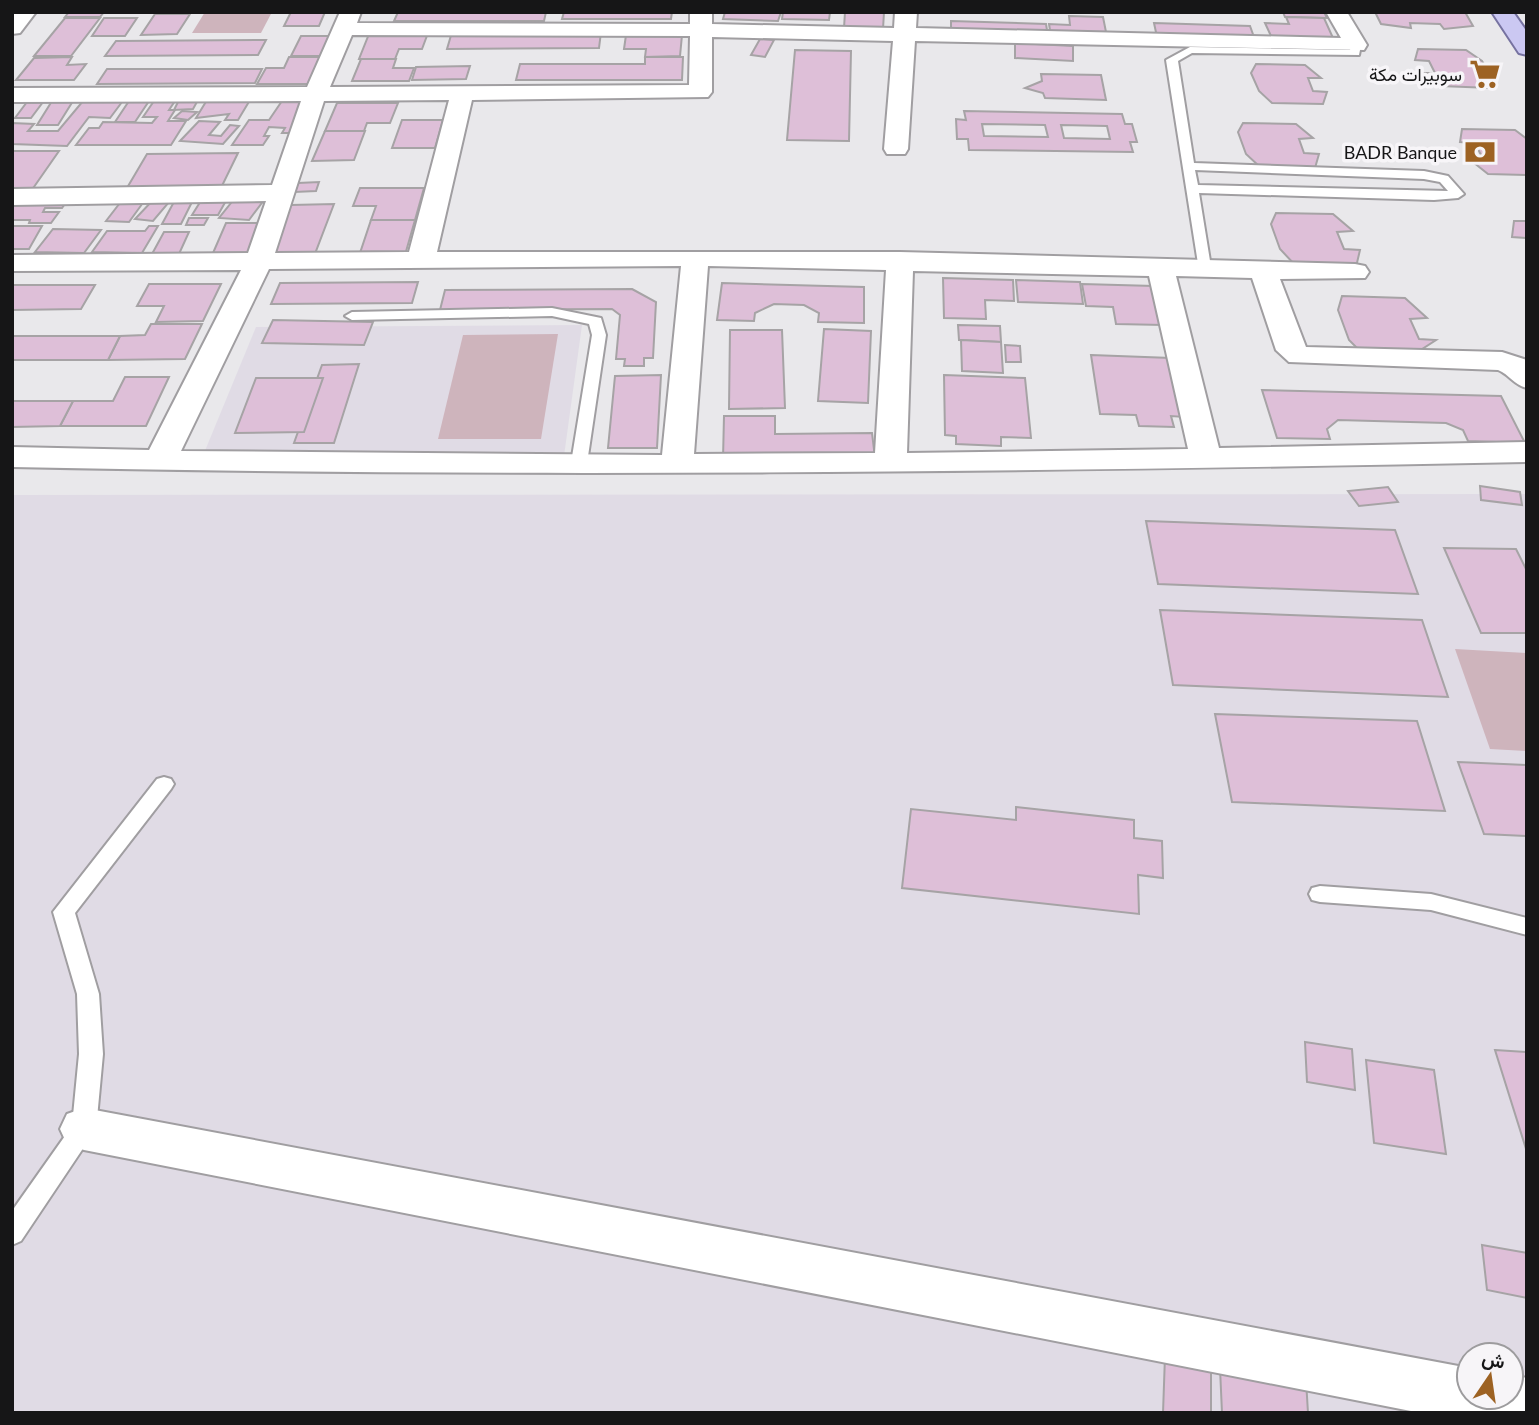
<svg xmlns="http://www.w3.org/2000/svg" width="1539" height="1425" font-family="Lato,Vazirmatn,sans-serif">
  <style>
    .built { fill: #e0dbe5; fill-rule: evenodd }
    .green { fill: #ceb4bc }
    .building { fill: #debfd8; stroke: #a6a3a5; stroke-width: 2; fill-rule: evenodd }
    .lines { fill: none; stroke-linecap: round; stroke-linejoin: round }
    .lane-casing { stroke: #a09ea1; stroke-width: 4 }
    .street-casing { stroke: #a09ea1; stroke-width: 4 }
    .primary-casing { stroke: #7672a0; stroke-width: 4 }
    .lane { fill: #fff; fill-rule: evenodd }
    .street { fill: #fff; fill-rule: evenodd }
    .primary { fill: #cbc8f2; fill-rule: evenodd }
    .labels { text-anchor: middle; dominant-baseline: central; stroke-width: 7; stroke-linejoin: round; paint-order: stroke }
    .far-poi-label { font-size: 18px; fill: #161617; stroke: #f7f5f8; text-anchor: end }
  </style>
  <rect width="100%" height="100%" fill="#e9e8eb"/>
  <g class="built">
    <path d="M582,325l-18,131 -362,2 54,-131z"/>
    <path d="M1527,494v919h-1515v-918zM1469,1355h42v42h-42z"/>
  </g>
  <g class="green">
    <path d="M205,12h67l-11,21h-69z"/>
    <path d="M558,334l-17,105h-103l25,-104z"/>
    <path d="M1455,649l72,4v98l-37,-2z"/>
  </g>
  <g class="building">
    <path d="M69,12h35l-4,5h-35z"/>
    <path d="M291,12h34l-6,14h-35z"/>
    <path d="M398,12h148l-2,9h-150z"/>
    <path d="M564,12h108l-1,7h-109z"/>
    <path d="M725,12h56l-3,9 -55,-2z"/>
    <path d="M783,12h47l-1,8 -47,-1z"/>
    <path d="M845,12h39l-1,17 -39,-1z"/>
    <path d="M1283,12h41l3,6 -42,-1z"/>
    <path d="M1375,12h90l8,14 -29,3 -4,-5 -30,-1 1,5 -30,-4z"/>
    <path d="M155,14h35l-13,20 -36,1z"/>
    <path d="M1069,16l34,1 4,20 -56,-1 -2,-12 21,1z"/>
    <path d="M1286,17l38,1 9,20 -62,-2 -6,-13 24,1z"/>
    <path d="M65,18h35l-29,38h-37z"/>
    <path d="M104,18h33l-12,18h-33z"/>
    <path d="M951,21l95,3 2,12 -97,-3z"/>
    <path d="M1154,23l96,3 5,14 -98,-3z"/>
    <path d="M452,32h149l-2,16 -152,1z"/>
    <path d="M428,33l-6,16h-23l-4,10h-36l10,-25z"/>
    <path d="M626,35h56l-2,21 -35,1 1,-8h-22z"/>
    <path d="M301,36h30l-9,20h-31z"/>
    <path d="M760,39l14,1 -9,17 -14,-2z"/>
    <path d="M266,40l-8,15 -153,1 11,-15z"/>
    <path d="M1015,43l58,3v15l-58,-3z"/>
    <path d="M1418,49l48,1 16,11 11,18 -2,9 -51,-2 -18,-13h13l-6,-12 -14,-1z"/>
    <path d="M795,50l56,1 -2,90 -62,-1z"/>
    <path d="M72,57l-5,8 19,-1 -12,16h-58l18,-22z"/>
    <path d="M289,57h31l-12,27h-51l9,-16h18z"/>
    <path d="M645,57h38l-1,23h-166l4,-16h125z"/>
    <path d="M361,59h35l-3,9h21l-5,13h-57z"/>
    <path d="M1256,64l49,1 16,13h-13l5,13 14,1 -4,12 -51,-1 -13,-12 -8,-18z"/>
    <path d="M470,66l-4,13 -54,1 4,-13z"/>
    <path d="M107,69h155l-7,14 -158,1z"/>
    <path d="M1041,74l60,1 5,25 -61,-2 -2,-5 -18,-5 17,-7z"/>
    <path d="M284,98l28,1 -21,34h-9l3,-5 -16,-1 -5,9h5l-6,9h-31l17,-25h20z"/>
    <path d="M179,100h19l-5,9 -19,1z"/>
    <path d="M207,100h43l-12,20h-13l4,-6 -33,4z"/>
    <path d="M52,101h21l-15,24h-21z"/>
    <path d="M83,101l39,1 -12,16 -21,-1 -22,29 -55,-2v-21l22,1 -6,7h30z"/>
    <path d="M129,101h20l-14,21h-20z"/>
    <path d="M154,101h21l-6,9h6l-7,11h18l-15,24h-95l13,-17h10l4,-6 49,1 5,-6h-14z"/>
    <path d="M27,102h16l-12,16h-16z"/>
    <path d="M337,103h61l-8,20h-23l-3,8h-39z"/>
    <path d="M182,111l15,1 -9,8 -14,-2z"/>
    <path d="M964,111l158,3 3,10h7l5,18h-7l3,10 -164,-2 -1,-11h-11l-1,-20 10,1zM982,124l63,1 3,12 -64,-1zM1061,125l46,1 3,13 -46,-1z"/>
    <path d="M402,120h41l-8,28h-43z"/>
    <path d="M199,121l21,1 -11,13 12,1 9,-11 9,1 -16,18 -43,-3z"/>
    <path d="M1243,123l53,1 17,14 -14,1 5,14 15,1 -4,14 -55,-1 -14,-13 -8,-22z"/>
    <path d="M1462,129l53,1 12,9v36l-39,-1 -20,-16 14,-1 -7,-14 -15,-1z"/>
    <path d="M325,131h40l-11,29 -42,1z"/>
    <path d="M12,151h47l-30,43h-17z"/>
    <path d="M238,153l-19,39 -95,1 23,-39z"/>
    <path d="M319,182l-3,9 -21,1 3,-9z"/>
    <path d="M360,188h64l-9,32h-44l5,-14h-23z"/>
    <path d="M235,198l29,2 -15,20 -30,-2z"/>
    <path d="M123,199l22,1 -16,22 -23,-1z"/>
    <path d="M202,199h25l-9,16h-26z"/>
    <path d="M153,200l17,1 -17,20 -18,-2z"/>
    <path d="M175,200h18l-12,24h-19z"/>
    <path d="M16,201h51l-5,7h-17l-2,4h16l-8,11h-22l1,-3h-18v-14z"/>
    <path d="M334,204l-21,55h-46l24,-54z"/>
    <path d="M1276,213l57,1 20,17 -16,1 7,17 16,1 -4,17 -60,-1 -16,-17 -9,-25z"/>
    <path d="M189,218h19l-4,7h-18z"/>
    <path d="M371,220h44l-10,35 -46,1z"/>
    <path d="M1514,221h13v17l-15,-1z"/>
    <path d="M226,223h38l-13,29 -38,1z"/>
    <path d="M12,226h30l-13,23h-17z"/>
    <path d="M149,226h9l-16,27 -50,-1 15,-21h38z"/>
    <path d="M53,229l48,1 -17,23 -49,-1z"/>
    <path d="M164,232h25l-10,22h-27z"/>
    <path d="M943,278l70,2 1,21 -29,-1 1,19 -42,-1z"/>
    <path d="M1016,280l64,2 3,22 -65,-2z"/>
    <path d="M418,282l-6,21 -141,1 9,-21z"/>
    <path d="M722,283l142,4v36l-46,-1 1,-9 -15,-8 -30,-1 -19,9 -1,8 -37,-1z"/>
    <path d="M149,284h72l-18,37 -47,1 8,-16h-27z"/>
    <path d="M1082,284l72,2 9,39 -47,-1 -3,-17 -27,-1z"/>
    <path d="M12,285h83l-14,24 -69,1z"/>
    <path d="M632,289l24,13 -3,56h-9v8h-20l1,-7h-9l4,-44 -8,-6 -172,1 5,-20z"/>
    <path d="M1342,296l63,2 22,20 -17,1 9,20 17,1 -17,11h-59l-11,-11 -11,-30z"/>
    <path d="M273,320l100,2 -9,23 -102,-2z"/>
    <path d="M151,324h51l-17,35 -77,1 12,-24 25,-1z"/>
    <path d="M958,325l42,1 1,16 -42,-2z"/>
    <path d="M824,329l47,2 -3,72 -50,-2z"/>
    <path d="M730,330h52l3,78 -56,1z"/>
    <path d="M12,336h108l-12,24h-96z"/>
    <path d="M961,340l40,2 2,31 -41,-2z"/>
    <path d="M1005,345l15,1 1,16h-15z"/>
    <path d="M1091,355l80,3 13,59 -13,-1 3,11 -35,-1 -3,-11 -36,-1z"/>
    <path d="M359,364l-25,79h-40l28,-78z"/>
    <path d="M661,375l-4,73h-49l7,-72z"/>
    <path d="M944,375l81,3 6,60 -30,-1v9l-45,-2v-8l-11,-1z"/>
    <path d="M125,377h44l-23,49h-86l13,-25h40z"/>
    <path d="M256,378h67l-19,54 -69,1z"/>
    <path d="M1262,390l239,6 24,47 -57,-2 -5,-11 -17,-7 -108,-3 -11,9 3,10 -53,-1z"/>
    <path d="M12,401h61l-13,25 -48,1z"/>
    <path d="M724,416h51v18l97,-1 3,25 -152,1z"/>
    <path d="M1480,486l40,6 2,13 -41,-5z"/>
    <path d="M1388,487l10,15 -39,4 -11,-15z"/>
    <path d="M1146,521l249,9 23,64 -260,-10z"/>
    <path d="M1444,548l72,1 11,22v62h-46z"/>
    <path d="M1160,610l262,10 26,77 -275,-12z"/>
    <path d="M1215,714l202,7 28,90 -213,-9z"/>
    <path d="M1458,762l69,3v71l-43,-2z"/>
    <path d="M1016,807l118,13v18l28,3 1,37 -25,-3 1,39 -237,-26 9,-79 105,11z"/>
    <path d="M1305,1042l47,7 3,41 -48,-8z"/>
    <path d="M1495,1050l32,2v100z"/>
    <path d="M1366,1060l68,10 12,84 -72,-11z"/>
    <path d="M1482,1245l45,8v45l-40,-8z"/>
    <path d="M1165,1356l46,8v49h-48z"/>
    <path d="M1220,1368l86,12 2,33h-86z"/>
  </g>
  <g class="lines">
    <g class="lane-casing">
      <g id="lane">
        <path d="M1352,43l9,2 -2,10 -167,-2 -14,8 16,102 230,8 24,5 16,18 -6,4 -24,2 -235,-7 12,74 -12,3 -33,-210 24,-13 160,3zM1195,170l229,9 16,3 8,9 -250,-6z"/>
        <path d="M552,308l49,10 5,17 -19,128 -8,5 -8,-5 21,-128 -3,-11 -37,-8 -200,4 -7,-4 7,-4z"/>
        <path d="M164,777l7,2 3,5 -3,5 -96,124 24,81 4,60 -7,75 -75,112 -9,4v-34l60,-85 7,-72 -2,-60 -24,-82 104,-133z"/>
        <path d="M1320,886l111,8 96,24v17l-96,-25 -111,-8 -8,-2 -3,-6 3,-6z"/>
      </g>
    </g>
    <g class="street-casing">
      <g id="street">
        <path d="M14,12h22l-16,21 -8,1z"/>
        <path d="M340,12h21l-4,11 333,1v-12h22v12l182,4 1,-16h22l-1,16 425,10 -15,-26h21l20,33 -3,5 -449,-9 -7,108 -3,5h-18l-3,-5 9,-108 -181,-4v55l-4,5 -236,3 -35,152h463l455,12 10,2 4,6 -4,6 -85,1 26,68 196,5 25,8v28c-13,-3 -17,-13 -29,-18l-209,-8 -13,-12 -24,-72 -76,-2 43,172 308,-6v20c-505,10 -1010,16 -1515,5v-20l137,3 92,-180 -229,1v-16l236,-2 18,-52 -254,4v-16l260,-4 29,-84 -289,1v-14l295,-1zM352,35l338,1 -1,49 -359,2zM449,100l-40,152 -134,1 49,-152zM681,266l-19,189 -481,-4 88,-182zM708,266l178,4 -11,183 -181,1zM913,271l236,5 39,173 -281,4z"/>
        <path d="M84,1108l1385,260v29h42v-22l16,3v35h-106l-1337,-263 -17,-6 -7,-15 7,-15z"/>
      </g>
    </g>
    <g class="primary-casing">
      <path id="primary" d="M1492,12h21l14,20v23l-8,-2z"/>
    </g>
    <use href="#lane" class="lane"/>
    <use href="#street" class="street"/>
    <use href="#primary" class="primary"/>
  </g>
  <defs>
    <g id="supermarket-bare" transform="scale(2.415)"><path d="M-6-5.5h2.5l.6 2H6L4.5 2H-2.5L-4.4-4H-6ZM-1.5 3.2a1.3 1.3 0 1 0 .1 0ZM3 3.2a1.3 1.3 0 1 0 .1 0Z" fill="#9d6223" stroke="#f7f5f8" stroke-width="2.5" paint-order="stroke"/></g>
    <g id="bank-bare" transform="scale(2.415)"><path d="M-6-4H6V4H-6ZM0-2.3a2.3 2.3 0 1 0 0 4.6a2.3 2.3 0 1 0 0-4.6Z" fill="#9d6223" stroke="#f7f5f8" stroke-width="2.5" paint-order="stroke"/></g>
  </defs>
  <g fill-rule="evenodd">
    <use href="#supermarket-bare" x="1485" y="74"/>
    <use href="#bank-bare" x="1480" y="152"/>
  </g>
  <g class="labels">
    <g class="far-poi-label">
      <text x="1462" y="74">سوبيرات مكة</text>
      <text x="1457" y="152">BADR Banque</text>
    </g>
  </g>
  <rect width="1539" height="1425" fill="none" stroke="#161617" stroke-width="28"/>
  <g transform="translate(1490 1376) rotate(13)"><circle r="33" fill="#f7f5f8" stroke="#9d9c9e" stroke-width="2"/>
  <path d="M0-5L12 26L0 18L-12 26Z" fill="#9d6223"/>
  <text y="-10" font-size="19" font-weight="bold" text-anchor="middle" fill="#161617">ش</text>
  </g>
</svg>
